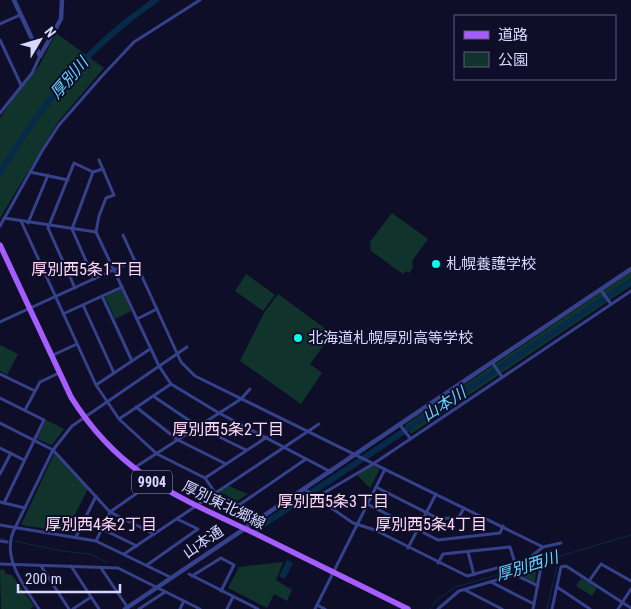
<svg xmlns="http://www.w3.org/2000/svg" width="631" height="609" font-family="'Roboto Condensed','Noto Sans JP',sans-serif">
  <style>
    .green { fill: #10332c }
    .water { fill: #062b49 }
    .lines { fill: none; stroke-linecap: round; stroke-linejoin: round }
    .stream { stroke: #062b49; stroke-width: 1 }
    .river { stroke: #062b49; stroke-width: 6 }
    .minor { stroke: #35418b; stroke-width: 3 }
    .tertiary { stroke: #35418b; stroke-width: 4.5 }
    .primary { stroke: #a55dff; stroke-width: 5.5 }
    .poi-dot { fill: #02ffeb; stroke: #0e0e29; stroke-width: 2 }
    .labels { text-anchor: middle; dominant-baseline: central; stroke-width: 4; stroke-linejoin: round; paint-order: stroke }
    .shield { fill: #0e0e29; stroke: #9a9bbf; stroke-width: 1 }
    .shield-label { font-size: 14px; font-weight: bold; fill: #d6d8ff }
    .poi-label { font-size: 15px; fill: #d6d8ff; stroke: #0e0e29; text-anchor: start }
    .street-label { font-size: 15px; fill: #d6d8ff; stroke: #0e0e29 }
    .water-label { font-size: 16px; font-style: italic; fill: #64d3ff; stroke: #0e0e29 }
    .neighbourhood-label { font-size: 16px; fill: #ffd8f8; stroke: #0e0e29 }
  </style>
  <rect width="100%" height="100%" fill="#0e0e29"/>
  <g class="green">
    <path d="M56,33l48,35 -46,54 -58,96v-100l19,-29 20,-23z"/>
    <path d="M392,213l36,26 -16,22 1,6 -4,6 -3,-2 -3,3 -32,-23 -1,-9z"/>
    <path d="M631,272v14l-220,148 -6,-9z"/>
    <path d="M246,274l29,21 -12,16 -28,-20z"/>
    <path d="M121,289l10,22 -16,8 -10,-23z"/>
    <path d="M278,294l49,36 2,8 -19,26 12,9 -21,31 -61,-43 24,-48z"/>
    <path d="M0,345l18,9 -11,21 -7,-4z"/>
    <path d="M46,420l18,9 -12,16 -15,-6z"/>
    <path d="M54,454h2l32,35 -22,43 -45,-7z"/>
    <path d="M372,465l8,4 -10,19 -13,-13z"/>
    <path d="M229,486l19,8 -11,7 -17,-9z"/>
    <path d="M283,562l-7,18 16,10 -5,11 -13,-7 -7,14 -39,-20 11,-21z"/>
    <path d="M3,569l3,5 6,1 22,31 -4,3h-29l-1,-39z"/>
    <path d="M536,571l-1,12 -11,-6v-2z"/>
    <path d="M581,578l16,10 -5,8 -16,-10z"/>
  </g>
  <path class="water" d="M287,560l6,3 -8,16 -6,-3z"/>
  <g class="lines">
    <g class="stream">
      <path d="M0,538l5,1"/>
      <path d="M9,540l53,11 28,3 16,8"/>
      <path d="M430,609l6,-8 17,-13 178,-53"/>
      <path d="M547,609l12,-52"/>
    </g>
    <g class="river">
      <path d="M0,173c42,-70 88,-127 156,-173"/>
      <path d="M258,528l373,-247"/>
    </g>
    <g class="minor">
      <path d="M0,24l20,-9"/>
      <path d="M0,40l21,45"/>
      <path d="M0,113l32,-40 8,-17"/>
      <path d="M99,160l15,35 -8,3 -7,18 -3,16 63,134 12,18 48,29 112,59"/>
      <path d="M30,172l38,8"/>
      <path d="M93,172l10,-3"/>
      <path d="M4,218l92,14"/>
      <path d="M21,221l75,164 23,34 38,35 48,24 11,16 23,11 67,-46"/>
      <path d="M28,223l20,-48"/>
      <path d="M0,226l42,-75 17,-26 43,-49 32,-34 66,-42"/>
      <path d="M123,235l58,127 14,14 348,171"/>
      <path d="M75,288l-27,-60 26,-65 19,9 -21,57 22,50"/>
      <path d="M600,289l11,15"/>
      <path d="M102,296l30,65"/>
      <path d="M83,305l31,68"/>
      <path d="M63,314l59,-27"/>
      <path d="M137,319l20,-10"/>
      <path d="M0,322l135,-62"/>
      <path d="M51,356l26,-12"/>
      <path d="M492,362l10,15"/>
      <path d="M0,374l35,17"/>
      <path d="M96,385l54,-36"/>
      <path d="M153,396l46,31 47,23"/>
      <path d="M0,398l44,22 -40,83"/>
      <path d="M136,407l42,33 48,24"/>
      <path d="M25,410l15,-28 19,-9"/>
      <path d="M119,419l52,-35"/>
      <path d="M0,423l53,27 57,62 44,22"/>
      <path d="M400,425l10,13"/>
      <path d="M0,448l24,12"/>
      <path d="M134,468l107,-69 9,-10"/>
      <path d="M0,474l11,-21"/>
      <path d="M205,478l62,-41"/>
      <path d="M376,487l63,32 20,-2 5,-9"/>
      <path d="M304,489l49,34 22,7 92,46 60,-16 16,-13 18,-4"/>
      <path d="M317,497l56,-33 258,-173"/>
      <path d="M0,502l25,6"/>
      <path d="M367,504l71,36 62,-7 3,-7"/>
      <path d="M0,525l96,16 76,37"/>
      <path d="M102,529l35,17"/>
      <path d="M76,537l20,-41"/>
      <path d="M0,541l7,1"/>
      <path d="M96,541l14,-29 43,-30"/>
      <path d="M408,548l28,-54"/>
      <path d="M468,552l6,23"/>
      <path d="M124,554l195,-130"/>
      <path d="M438,563l5,-9 67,-7 5,16"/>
      <path d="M0,564l118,4 82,41"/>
      <path d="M147,565l51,-36 -21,-10"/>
      <path d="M41,566l28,43"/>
      <path d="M71,566l28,43"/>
      <path d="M101,568l27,40"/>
      <path d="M189,574l69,35"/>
      <path d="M516,575l22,11"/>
      <path d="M192,576l29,-18 13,7 -13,26"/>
      <path d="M589,581l12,-17 30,17"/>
      <path d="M491,582l43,22"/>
      <path d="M557,587l33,22"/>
      <path d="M465,590l37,19"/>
      <path d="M317,605l8,4"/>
      <path d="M39,609c-15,-23 -39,-53 -24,-81l38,-78 19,-24 115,-79"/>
      <path d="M73,609l18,-12"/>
      <path d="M139,609l26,-17"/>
      <path d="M180,609l4,-8"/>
      <path d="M227,609l6,-12"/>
      <path d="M315,609l70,-140"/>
      <path d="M438,609l21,-18 82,-24 -8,42"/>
      <path d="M552,609l9,-42 5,-1 65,42"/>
      <path d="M618,609l13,-20"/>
    </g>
    <g class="tertiary">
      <path d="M14,0l26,56"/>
      <path d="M40,56l21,-37 1,-19"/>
      <path d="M125,609l506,-340"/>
    </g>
    <path class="primary" d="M0,245l71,152c48,77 105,99 183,136 51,25 103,51 154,76"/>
  </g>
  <g class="poi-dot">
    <circle cx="436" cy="264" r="5"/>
    <circle cx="298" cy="338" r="5"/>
  </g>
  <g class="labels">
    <rect class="shield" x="132" y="470.5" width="40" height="23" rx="4"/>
    <g class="shield-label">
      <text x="152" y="482">9904</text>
    </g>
    <g class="poi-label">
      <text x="446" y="264">札幌養護学校</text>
      <text x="308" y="338">北海道札幌厚別高等学校</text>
    </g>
    <g class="street-label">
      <text transform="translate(224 505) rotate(26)">厚別東北郷線</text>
      <text transform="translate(203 542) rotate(-34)">山本通</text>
    </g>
    <g class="water-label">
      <text transform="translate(69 78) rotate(-49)">厚別川</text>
      <text transform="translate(444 404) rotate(-33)">山本川</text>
      <text transform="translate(527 566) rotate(-17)">厚別西川</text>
    </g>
    <g class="neighbourhood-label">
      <text x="87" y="269">厚別西5条1丁目</text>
      <text x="228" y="429">厚別西5条2丁目</text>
      <text x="333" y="501">厚別西5条3丁目</text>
      <text x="101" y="524">厚別西4条2丁目</text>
      <text x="431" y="524">厚別西5条4丁目</text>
    </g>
  </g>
  <rect x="454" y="15" width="162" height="65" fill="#0e0e29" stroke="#5e5f7f"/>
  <rect x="464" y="31" width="25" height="8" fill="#a55dff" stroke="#5e5f7f"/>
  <text x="498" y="40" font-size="15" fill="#d6d8ff">道路</text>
  <rect x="464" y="52" width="25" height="15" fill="#10332c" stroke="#5e5f7f"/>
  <text x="498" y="65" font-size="15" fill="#d6d8ff">公園</text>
  <g transform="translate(40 40) rotate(52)" stroke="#0e0e29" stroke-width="4" paint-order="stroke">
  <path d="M0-4L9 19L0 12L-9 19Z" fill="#d6d8ff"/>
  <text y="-8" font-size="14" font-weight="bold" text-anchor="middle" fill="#d6d8ff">N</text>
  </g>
  <path d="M18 584v8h102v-8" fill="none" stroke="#d6d8ff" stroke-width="2.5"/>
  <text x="25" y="584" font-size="15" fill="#d6d8ff" stroke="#0e0e29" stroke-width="4" paint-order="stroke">200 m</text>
</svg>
